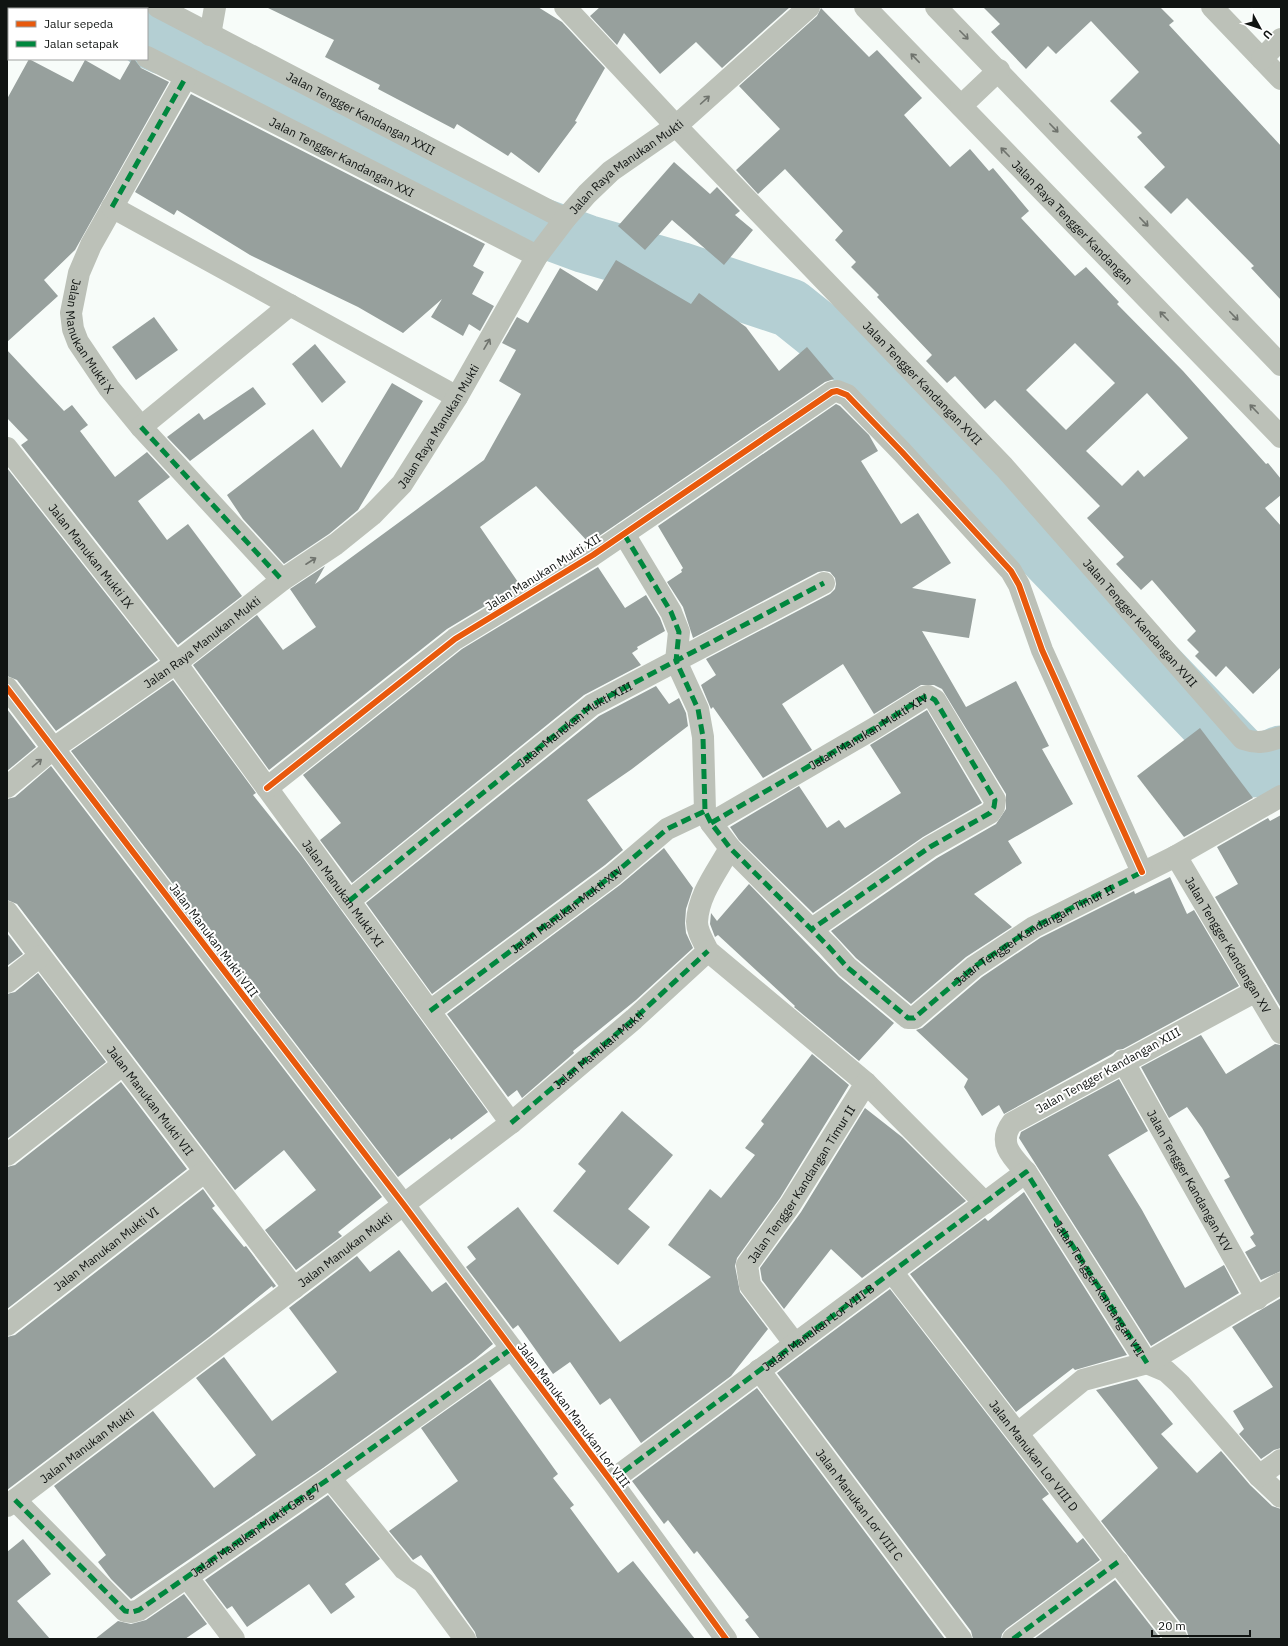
<svg xmlns="http://www.w3.org/2000/svg" width="1288" height="1646" font-family="'IBM Plex Sans',sans-serif">
  <style>
    .lines { fill: none; stroke-linecap: round; stroke-linejoin: round }
    .river { stroke: #b4cfd3; stroke-width: 59 }
    .building { fill: #97a09d; fill-rule: evenodd }
    .minor { stroke: #bcc1b8; stroke-width: 22 }
    .quiet { stroke: #00873e; stroke-width: 5; stroke-dasharray: 10 5; stroke-linecap: butt }
    .cycleway-casing { stroke: #fff; stroke-width: 8 }
    .cycleway { stroke: #e8590c; stroke-width: 6 }
    .oneway { stroke: #6f736d }
    .labels { text-anchor: middle; dominant-baseline: central; stroke-width: 4; stroke-linejoin: round; paint-order: stroke }
    .street-label { font-size: 12px; fill: #101412; stroke: #fff }
  </style>
  <rect width="100%" height="100%" fill="#f7fcf9"/>
  <g class="lines">
    <g class="river">
      <path d="M88,7l3,2"/>
      <path d="M147,38l16,7 60,18 185,95 83,51 95,35 93,27 111,37 90,72 372,388 29,-13"/>
    </g>
  </g>
  <g class="building">
    <path d="M266,7h272l24,15 43,46 -30,53 2,1 -38,51 -28,-21 -3,4 -51,-32 -3,5 -76,-40 2,-4 -55,-28 9,-17z"/>
    <path d="M600,7h190l-68,61 -26,-26 -36,32 -36,-41 -7,12 -27,-29z"/>
    <path d="M983,7h177l14,14 -5,4 112,121v154l-30,-32 3,-2 -67,-68 -16,16 -27,-27 21,-20 -28,-30 5,-4 -32,-32 29,-29 -48,-51 -35,33 -8,-8 -22,23 -35,-37 9,-8z"/>
    <path d="M821,8l48,49 8,-7 45,48 -18,17 46,52 20,-18 19,22 4,-3 36,43 -8,7 54,58 11,-9 33,35 -2,2 66,67 83,93 2,-1 13,16v16l-16,13 16,18v141l-28,27 -27,-28 -10,11 -21,-21 4,-4 -12,-12 9,-9 -44,-51 -11,10 -25,-26 8,-7 -37,-39 13,-12 -105,-106 -10,9 -30,-33 -8,7 -21,-22 6,-6 -55,-58 2,-2 -28,-28 5,-5 -21,-22 8,-9 -58,-62 -27,25 -22,-24 44,-41 -41,-43 78,-70zM1075,343l40,40 -49,47 -40,-40zM1147,393l41,45 -44,39 -6,-7 -16,16 -36,-35z"/>
    <path d="M29,59l44,23 12,-22 35,20 12,-21h2l7,9 28,14 -94,168 -31,30 14,16 -51,46v-243z"/>
    <path d="M191,94l294,150 -12,22 11,6 -12,22 22,12 -14,25 -11,-7 -6,12 -32,-19 11,-18 -39,34 -45,-26 -108,-52 -73,-45 -3,5 -39,-23z"/>
    <path d="M674,162l36,32 7,-7 23,24 -5,4 18,15 -29,35 -52,-45 -27,30 -27,-24z"/>
    <path d="M616,260l75,44 8,-11 47,34 33,44 28,-24 27,32 -9,3 -236,161 -53,-57 -56,41 40,58 -73,44 -178,141 -76,-105 64,-50 26,35 33,-23 -26,-38 35,-23 -10,18 169,-124 37,-66 -22,-13 17,-31 -14,-7 15,-26 11,6 32,-55 37,23z"/>
    <path d="M154,317l24,33 -42,30 -24,-33z"/>
    <path d="M315,344l31,38 -24,21 -30,-39z"/>
    <path d="M7,350l57,61 8,-6 16,20 -8,6 35,46 32,-25 23,25 -32,24 29,39 21,-16 54,72 -64,49 -157,-200 7,-5 -21,-22z"/>
    <path d="M392,383l31,18 -65,109 -29,24 -45,30 -41,-45 -16,-24 86,-66 28,39z"/>
    <path d="M253,387l13,17 -76,57 -23,-24 32,-24 5,7z"/>
    <path d="M836,404l4,2 29,29 9,16 -17,10 40,63 17,-11 33,50 -39,25 64,11 -7,39 -47,-7 44,76 50,-26 33,65 -7,3 31,55 -65,37 14,22 -48,31 38,33 -46,30 -55,47 -55,-46 -25,-27 106,-73 59,-34 10,-15v-15l-64,-105 -8,-4h-13l-47,29 -31,-50 -61,40 30,46 -49,28 -50,-71 -2,2 -10,-24 15,-10 -10,-16 124,-65 5,-5 1,-5 -1,-6 -5,-6 -6,-1 -6,1 -125,66 -10,-31 -16,-25 15,-10 -1,-2 2,-2 -25,-42z"/>
    <path d="M7,468l151,192 -102,71 -39,-51 -10,-4z"/>
    <path d="M598,567l27,41 21,-13 14,23 5,13 -28,16 1,2 -6,4 9,12 -57,30 -232,188 -32,-43 21,-17 -38,-48 159,-126z"/>
    <path d="M173,680l83,113 -3,2 48,60 187,257 -37,28 -1,-2 -52,39 -327,-426z"/>
    <path d="M656,686l13,18 10,-6 7,15 2,13 -56,43 -45,31 36,50 -18,15 -173,129 -66,-91 233,-187z"/>
    <path d="M7,709l29,38 -29,24z"/>
    <path d="M927,710l55,93 -59,34 -110,76 -74,-73 -9,-13 69,-41 28,42 12,-8 6,8 56,-35 -31,-48z"/>
    <path d="M1200,728l53,70 -69,39 -47,-61z"/>
    <path d="M51,766l331,431 -44,35 4,4 -46,34 -31,-40 51,-40 -32,-40 -49,40 -218,-286 -10,-4v-101l8,-2z"/>
    <path d="M1281,815v193l-66,-111 23,-13 -21,-37 51,-29 2,3z"/>
    <path d="M664,848l29,40 -7,21 -1,14 1,10 7,15 -57,52 -63,51 1,2 -52,45 -5,-8 -9,7 -61,-83 173,-129z"/>
    <path d="M1170,877l17,37 7,-4 45,76 -116,63 -6,1 -5,4 -108,60 -5,-9 -17,11 -18,-29 4,-8 -52,-49 6,-2 60,-51 58,-39 94,-47 1,3z"/>
    <path d="M749,884l90,93 55,46 -35,38 -65,-54 1,-1 -77,-71 -3,2 -5,-13 1,-11 6,8z"/>
    <path d="M7,933l16,21 -16,12z"/>
    <path d="M38,973l68,89 -99,77v-145l8,-2z"/>
    <path d="M1201,1035l25,39 49,-30 6,1v226l-20,9 -16,-28 11,-6 -6,-9 4,-3 -30,-54 6,-3 -28,-49 -15,-21 -18,11 -28,-51z"/>
    <path d="M812,1054l37,31 -69,113 -43,60 -2,8 5,26 28,37 -37,47 -90,67 -31,-45 -10,7 -30,-43 -17,12 -35,-49 -5,4 -47,-62 10,-8 -9,-12 51,-40 102,135 91,-65 -43,-32 42,-56 11,9 34,-43 -10,-7 19,-24 -3,-3z"/>
    <path d="M1119,1079l29,52 -40,24 34,55 43,78 39,-23 15,28 -88,53 -132,-208 2,-6z"/>
    <path d="M121,1082l66,87 -180,140v-142l8,-2z"/>
    <path d="M865,1108l37,29 64,64 -104,77 -31,-29 -47,60 -22,-29 -2,-12 41,-56z"/>
    <path d="M622,1111l51,44 -45,54 22,18 -32,38 -65,-54 33,-40 -8,-7z"/>
    <path d="M203,1189l12,17 -3,2 32,39 2,-1 30,40 -3,2 -1,-2 -63,51 -202,153v-153l8,-2z"/>
    <path d="M1024,1192l103,163 -52,15 -2,-2 -57,44 -106,-138 75,-56 3,3z"/>
    <path d="M399,1250l33,42 14,-10 47,62 -18,15 -152,109 -192,131 -20,-20 -13,-17 8,-7 -52,-69 99,-75 61,77 42,-33 -60,-77 28,-21 48,64 65,-49 -48,-64 68,-52 13,16z"/>
    <path d="M890,1289l159,205 -7,5 35,44 6,-5 17,22 -94,69 -4,5 -1,5h-28l-2,-8 -194,-258z"/>
    <path d="M1281,1298v150l-7,2 -13,9 -22,-25 5,-5 -11,-18 40,-24 -41,-60z"/>
    <path d="M490,1379l68,95 -5,4 21,27 -4,3 48,65 15,-12 62,78h-218l-2,-7 -54,-77 -8,5 -24,-29 69,-50 -37,-53z"/>
    <path d="M1137,1379l36,45 -12,10 36,39 24,-22 29,34 22,21 9,3v130h-92l-2,-8 -86,-110 57,-53 -62,-78z"/>
    <path d="M757,1388l188,251h-185l-15,-19 4,-3 -52,-66 -3,3 -26,-34 -4,4 -32,-43z"/>
    <path d="M328,1495l52,64 -35,25 10,13 -24,17 -22,-30 -62,43 -15,-21 -5,3 -22,-29z"/>
    <path d="M23,1539l28,35 -34,27 33,38h-43v-87z"/>
    <path d="M1115,1580l46,59h-127z"/>
    <path d="M184,1594l23,30 -22,15h-90l23,-18 13,3 15,-4z"/>
  </g>
  <g class="lines">
    <g class="minor">
      <path d="M50,7l4,2"/>
      <path id="s1" d="M158,7l407,212"/>
      <path id="s2" d="M565,7l111,119 328,341 239,272c14,5 24,3 38,-2"/>
      <path id="s3" d="M865,7l416,430"/>
      <path d="M936,7l345,358"/>
      <path d="M1212,7l69,72"/>
      <path d="M16,9l1,-2"/>
      <path d="M7,29l2,-5"/>
      <path d="M210,35l5,-28"/>
      <path id="s4" d="M147,57l390,199"/>
      <path d="M1262,59l19,-20"/>
      <path id="s5" d="M186,77l-95,168 -12,28 -8,40 2,16 5,13 31,46 32,39 141,153"/>
      <path d="M961,106l38,-36"/>
      <path d="M112,207l345,190"/>
      <path d="M141,427l149,-122"/>
      <path id="s6" d="M7,448l169,215 335,460"/>
      <path id="s7" d="M624,534l47,78 8,20 -3,29 22,48 5,28 2,74 6,12 19,25 98,98 19,21 61,51h6l60,-51 60,-40 142,-71 105,-60"/>
      <path d="M7,688l397,517 207,276 115,158"/>
      <path id="s8" d="M7,787l47,-39 122,-85 106,-83 54,-36 36,-29 30,-31 55,-87 80,-141 28,-37 22,-25 24,-23 65,-45 133,-119"/>
      <path d="M267,788l188,-149 138,-84 239,-163 5,-1 10,4 55,57 109,119 8,14 23,65 100,222"/>
      <path id="s9" d="M711,823l162,-94 51,-32 4,-1 7,4 60,100 -1,7 -4,6 -60,34 -118,82"/>
      <path d="M730,848c-12,22 -32,47 -33,74 0,10 7,20 11,29l158,132 119,120"/>
      <path id="s10" d="M1176,856l105,177"/>
      <path d="M349,901l243,-196 232,-122"/>
      <path id="s11" d="M7,912l287,376"/>
      <path d="M7,982l33,-26"/>
      <path id="s12" d="M1256,991l-244,132c-15,20 0,34 14,49l121,191 19,8 14,13 79,92 22,21"/>
      <path d="M430,1011l183,-136 54,-46 38,-18"/>
      <path id="s13" d="M1123,1061l134,238"/>
      <path d="M7,1155l115,-90"/>
      <path id="s14" d="M892,1272l285,367"/>
      <path id="s15" d="M7,1325l197,-153"/>
      <path id="s16" d="M795,1344l-45,-59 -3,-20 43,-60 76,-122"/>
      <path id="s17" d="M759,1370l202,269"/>
      <path d="M1018,1433l65,-53 64,-17 134,-80"/>
      <path d="M1259,1476l22,-16"/>
      <path d="M330,1478l74,91 19,13 42,57"/>
      <path id="s18" d="M611,1481l415,-309"/>
      <path d="M15,1500l110,111 7,1 7,-2 191,-132 181,-129"/>
      <path id="s19" d="M7,1506l504,-383 123,-104 74,-68"/>
      <path d="M187,1577l47,62"/>
      <path d="M1013,1639l105,-77"/>
    </g>
    <g class="quiet">
      <path d="M112,207l74,-130"/>
      <path d="M141,427l141,153"/>
      <path d="M624,534l47,78 8,20 -3,29 22,48 5,28 2,74 6,12 19,25 98,98 19,21 61,51h6l60,-51 60,-40 108,-55"/>
      <path d="M711,823l162,-94 51,-32 4,-1 7,4 60,100 -1,7 -4,6 -60,34 -118,82"/>
      <path id="s20" d="M349,901l243,-196 232,-122"/>
      <path id="s21" d="M430,1011l183,-136 54,-46 38,-18"/>
      <path id="s22" d="M511,1123l123,-104 74,-68"/>
      <path d="M611,1481l415,-309 121,191"/>
      <path id="s23" d="M15,1500l110,111 7,1 7,-2 191,-132 181,-129"/>
      <path d="M1013,1639l105,-77"/>
    </g>
    <g class="cycleway-casing">
      <g id="cycleway">
        <path d="M7,688l397,517 207,276 115,158"/>
        <path d="M267,788l188,-149 138,-84 239,-163 5,-1 10,4 55,57 109,119 8,14 23,65 100,222"/>
      </g>
    </g>
    <use href="#cycleway" class="cycleway"/>
  </g>
  <defs><path id="oneway-shaft" d="M-6 0H5M1.5-3L5.5 0L1.5 3" fill="none" stroke-width="1.6" stroke-linecap="round" stroke-linejoin="round"/></defs>
  <g class="oneway">
    <use href="#oneway-shaft" transform="translate(964 35) rotate(45)"/>
    <use href="#oneway-shaft" transform="translate(915 58) rotate(-134)"/>
    <use href="#oneway-shaft" transform="translate(705 100) rotate(-42)"/>
    <use href="#oneway-shaft" transform="translate(1054 128) rotate(46)"/>
    <use href="#oneway-shaft" transform="translate(1005 152) rotate(-134)"/>
    <use href="#oneway-shaft" transform="translate(1144 222) rotate(46)"/>
    <use href="#oneway-shaft" transform="translate(1164 316) rotate(-134)"/>
    <use href="#oneway-shaft" transform="translate(1234 316) rotate(46)"/>
    <use href="#oneway-shaft" transform="translate(487 344) rotate(-60)"/>
    <use href="#oneway-shaft" transform="translate(1254 409) rotate(-134)"/>
    <use href="#oneway-shaft" transform="translate(311 561) rotate(-33)"/>
    <use href="#oneway-shaft" transform="translate(37 763) rotate(-40)"/>
  </g>
  <g class="labels">
    <g class="street-label">
      <text stroke="none"><textPath href="#s1" startOffset="229">Jalan Tengger Kandangan XXII</textPath></text>
      <text stroke="none"><textPath href="#s4" startOffset="219">Jalan Tengger Kandangan XXI</textPath></text>
      <text stroke="none"><textPath href="#s8" startOffset="891">Jalan Raya Manukan Mukti</textPath></text>
      <text stroke="none"><textPath href="#s3" startOffset="299">Jalan Raya Tengger Kandangan</textPath></text>
      <text stroke="none"><textPath href="#s5" startOffset="292">Jalan Manukan Mukti X</textPath></text>
      <text stroke="none"><textPath href="#s2" startOffset="519">Jalan Tengger Kandangan XVII</textPath></text>
      <text stroke="none"><textPath href="#s8" startOffset="567">Jalan Raya Manukan Mukti</textPath></text>
      <text stroke="none"><textPath href="#s6" startOffset="137">Jalan Manukan Mukti IX</textPath></text>
      <text transform="translate(543 572) rotate(-32)">Jalan Manukan Mukti XII</text>
      <text stroke="none"><textPath href="#s2" startOffset="843">Jalan Tengger Kandangan XVII</textPath></text>
      <text stroke="none"><textPath href="#s8" startOffset="243">Jalan Raya Manukan Mukti</textPath></text>
      <text stroke="none"><textPath href="#s20" startOffset="287">Jalan Manukan Mukti XIII</textPath></text>
      <text stroke="none"><textPath href="#s9" startOffset="182">Jalan Manukan Mukti XIV</textPath></text>
      <text stroke="none"><textPath href="#s6" startOffset="558">Jalan Manukan Mukti XI</textPath></text>
      <text stroke="none"><textPath href="#s21" startOffset="170">Jalan Manukan Mukti XIV</textPath></text>
      <text stroke="none"><textPath href="#s7" startOffset="741">Jalan Tengger Kandangan Timur II</textPath></text>
      <text transform="translate(214 940) rotate(53)">Jalan Manukan Mukti VIII</text>
      <text stroke="none"><textPath href="#s10" startOffset="103">Jalan Tengger Kandangan XV</textPath></text>
      <text stroke="none"><textPath href="#s22" startOffset="114">Jalan Manukan Mukti</textPath></text>
      <text transform="translate(1108 1070) rotate(-29)">Jalan Tengger Kandangan XIII</text>
      <text stroke="none"><textPath href="#s11" startOffset="237">Jalan Manukan Mukti VII</textPath></text>
      <text stroke="none"><textPath href="#s13" startOffset="137">Jalan Tengger Kandangan XIV</textPath></text>
      <text stroke="none"><textPath href="#s16" startOffset="192">Jalan Tengger Kandangan Timur II</textPath></text>
      <text stroke="none"><textPath href="#s15" startOffset="125">Jalan Manukan Mukti VI</textPath></text>
      <text stroke="none"><textPath href="#s19" startOffset="424">Jalan Manukan Mukti</textPath></text>
      <text stroke="none"><textPath href="#s12" startOffset="472">Jalan Tengger Kandangan VII</textPath></text>
      <text stroke="none"><textPath href="#s18" startOffset="258">Jalan Manukan Lor VIII B</textPath></text>
      <text transform="translate(574 1415) rotate(53)">Jalan Manukan Manukan Lor VIII</text>
      <text stroke="none"><textPath href="#s19" startOffset="100">Jalan Manukan Mukti</textPath></text>
      <text stroke="none"><textPath href="#s14" startOffset="232">Jalan Manukan Lor VIII D</textPath></text>
      <text stroke="none"><textPath href="#s17" startOffset="168">Jalan Manukan Lor VIII C</textPath></text>
      <text stroke="none"><textPath href="#s23" startOffset="312">Jalan Manukan Mukti Gang 7</textPath></text>
    </g>
  </g>
  <rect width="1288" height="1646" fill="none" stroke="#101412" stroke-width="16"/>
  <rect x="8" y="8" width="140" height="52" fill="#ffffff" stroke="#9fa1a0"/>
  <rect x="16" y="21" width="20" height="6" fill="#e8590c" stroke="#9fa1a0"/>
  <text x="44" y="28" font-size="12" fill="#101412">Jalur sepeda</text>
  <rect x="16" y="41" width="20" height="6" fill="#00873e" stroke="#9fa1a0"/>
  <text x="44" y="48" font-size="12" fill="#101412">Jalan setapak</text>
  <g transform="translate(1260 28) rotate(130)" stroke="#ffffff" stroke-width="3" paint-order="stroke">
  <path d="M0-3L7 15L0 10L-7 15Z" fill="#101412"/>
  <text y="-6" font-size="11" font-weight="bold" text-anchor="middle" fill="#101412">U</text>
  </g>
  <path d="M1152 1630v6h98v-6" fill="none" stroke="#101412" stroke-width="2"/>
  <text x="1158" y="1630" font-size="12" fill="#101412" stroke="#ffffff" stroke-width="3" paint-order="stroke">20 m</text>
</svg>
